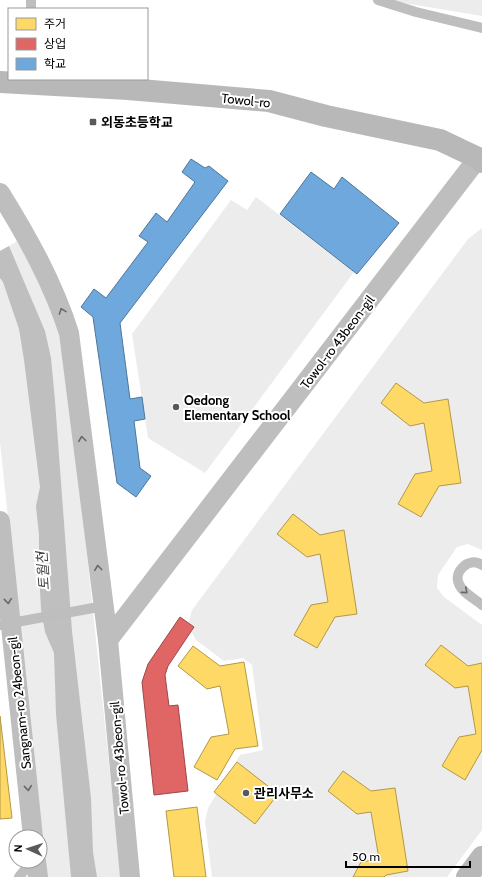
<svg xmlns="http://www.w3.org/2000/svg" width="482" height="877" font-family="Cabin,'Noto Sans KR',sans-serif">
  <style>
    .green { fill: #ececec }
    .water { fill: #bfbfbf }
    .homes { fill: #ffd966; stroke: #b29847 }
    .shops { fill: #e06666; stroke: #9d4747 }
    .schools { fill: #6fa8dc; stroke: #4e769a }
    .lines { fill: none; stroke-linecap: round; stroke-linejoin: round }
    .lane { stroke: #bebebe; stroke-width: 10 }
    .street { stroke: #bebebe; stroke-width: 20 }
    .secondary { stroke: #b8b8b8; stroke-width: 22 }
    .oneway { stroke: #686868 }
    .poi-dot { fill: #595959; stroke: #fff; stroke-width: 1.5 }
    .labels { text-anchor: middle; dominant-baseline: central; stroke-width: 4; stroke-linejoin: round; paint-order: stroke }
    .street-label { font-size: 13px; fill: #000; stroke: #fff }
    .poi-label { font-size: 13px; font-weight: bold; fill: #000; stroke: #fff; text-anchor: start }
    .water-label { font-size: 14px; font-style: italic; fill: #444; stroke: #fff }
  </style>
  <rect width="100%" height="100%" fill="#fff"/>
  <g class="green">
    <path d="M386,0h96v16z"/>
    <path d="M256,197l98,75 -149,201 -57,-35 -16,-104 99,-134 16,10z"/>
    <path d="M482,228v322l-14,-6 -11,3 -19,28 -1,13 7,9 38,28v205l-35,47h-235l-7,-56 3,-13 32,-53 23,-5 -11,-85 -9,-7 -19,3 -28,-21 -8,-14 4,-16 276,-371z"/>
    <path d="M18,238l9,16 32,73 20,152 42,398h-75l-46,-435v-191l16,-9z"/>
  </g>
  <path class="water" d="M9,246l36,85 6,27 4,43 17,230 19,167 2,54 4,25h-26l-15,-163 -2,-61 -9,-21 -4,-23 -2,-37v-37l-3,-29 4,-19 -16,-127 -5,-31 -16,-47 -3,-4v-27z"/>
  <g class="homes">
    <path d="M396,383l28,20 24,-4 13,84 -22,3 -18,31 -23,-13 17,-30 17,-3 -8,-48 -14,3 -29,-23z"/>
    <path d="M293,514l27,21 24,-5 13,84 -22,3 -18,31 -23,-13 17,-30 17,-3 -8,-48 -13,3 -30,-23z"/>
    <path d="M441,645l27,21 14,-3v87l-17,30 -23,-14 17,-29 17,-3 -8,-48 -13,2 -30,-23z"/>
    <path d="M193,646l27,20 24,-4 14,84 -23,3 -18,31 -23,-13 17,-30 18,-3 -9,-48 -13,3 -29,-23z"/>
    <path d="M0,716l12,102 -12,1z"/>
    <path d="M237,762l41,32 -23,30 -41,-32z"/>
    <path d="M343,771l28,20 24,-3 13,83 -22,4 -2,2h-31l8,-15 18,-3 -8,-47 -14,2 -29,-23z"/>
    <path d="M197,807l9,70h-32l-8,-66z"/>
  </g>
  <path class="shops" d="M180,617l14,10 -26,39 -3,9 4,31 9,-1 10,86 -34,4 -12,-113 6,-18z"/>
  <g class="schools">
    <path d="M191,159l14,9 4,-2 19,15 -108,142 10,76 12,-2 3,22 -11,2 6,47 11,8 -15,21 -19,-14 -24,-166 -12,-10 13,-18 12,9 42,-56 -9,-6 17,-23 11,9 28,-40 -13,-10z"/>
    <path d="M311,172l23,17 8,-12 57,46 -42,51 -77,-60z"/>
  </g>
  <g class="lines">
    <g class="lane">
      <path d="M378,0l38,12 66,16"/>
      <path d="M31,9v-9"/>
      <path d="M482,565c-13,-9 -29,7 -23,19 3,8 16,15 23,21"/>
      <path d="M0,625l104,-19"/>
      <path d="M19,877l13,-16"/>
    </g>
    <g class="street">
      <path d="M0,193c28,45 53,90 69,140l39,307 22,237"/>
      <path d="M0,521l33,316"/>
      <path d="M108,640l370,-482"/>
      <path d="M36,861l2,16"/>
    </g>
    <g class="secondary">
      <path d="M0,82l128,7 141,12 57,15 114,24 38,18 4,4"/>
      <path d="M467,877l15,-20"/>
    </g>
  </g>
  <defs><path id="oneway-chevron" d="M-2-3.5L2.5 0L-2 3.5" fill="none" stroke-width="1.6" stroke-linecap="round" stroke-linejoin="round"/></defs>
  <g class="oneway">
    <use href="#oneway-chevron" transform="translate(62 311) rotate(-110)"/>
    <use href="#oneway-chevron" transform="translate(82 439) rotate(-97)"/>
    <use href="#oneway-chevron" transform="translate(98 568) rotate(-97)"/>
    <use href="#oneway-chevron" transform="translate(465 591) rotate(40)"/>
    <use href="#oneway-chevron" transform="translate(8 601) rotate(84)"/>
    <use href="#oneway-chevron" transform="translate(28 788) rotate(84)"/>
  </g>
  <g class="poi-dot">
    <rect x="89" y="118" width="8" height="8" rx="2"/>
    <circle cx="176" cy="407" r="4"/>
    <circle cx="246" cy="793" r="4"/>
  </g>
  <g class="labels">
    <g class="street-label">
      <text transform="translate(246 100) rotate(6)">Towol-ro</text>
      <text transform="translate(337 342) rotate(-53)">Towol-ro 43beon-gil</text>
      <text transform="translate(19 703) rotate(-96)">Sangnam-ro 24beon-gil</text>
      <text transform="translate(119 758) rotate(-95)">Towol-ro 43beon-gil</text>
    </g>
    <g class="poi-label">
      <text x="101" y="122">외동초등학교</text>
      <text x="184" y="400">Oedong<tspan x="184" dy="15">Elementary School</tspan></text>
      <text x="254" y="793">관리사무소</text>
    </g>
    <g class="water-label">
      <text transform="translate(43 571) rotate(-94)">토월천</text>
    </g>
  </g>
  <rect x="8" y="8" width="140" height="72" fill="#ffffff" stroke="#999999"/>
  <rect x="16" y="18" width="20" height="12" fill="#ffd966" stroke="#999999"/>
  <text x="44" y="28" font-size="12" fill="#000000">주거</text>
  <rect x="16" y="38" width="20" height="12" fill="#e06666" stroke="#999999"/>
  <text x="44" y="48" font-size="12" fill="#000000">상업</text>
  <rect x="16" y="58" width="20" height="12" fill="#6fa8dc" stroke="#999999"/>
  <text x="44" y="68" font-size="12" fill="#000000">학교</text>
  <g transform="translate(28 849) rotate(273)"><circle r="19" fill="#ffffff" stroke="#999999"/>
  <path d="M0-3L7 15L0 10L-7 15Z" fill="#595959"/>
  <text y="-6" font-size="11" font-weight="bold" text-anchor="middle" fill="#000000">N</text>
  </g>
  <path d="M346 861v6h124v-6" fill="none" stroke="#000000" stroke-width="2"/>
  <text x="352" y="861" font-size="12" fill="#000000" stroke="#ffffff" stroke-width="3" paint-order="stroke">50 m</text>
</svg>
